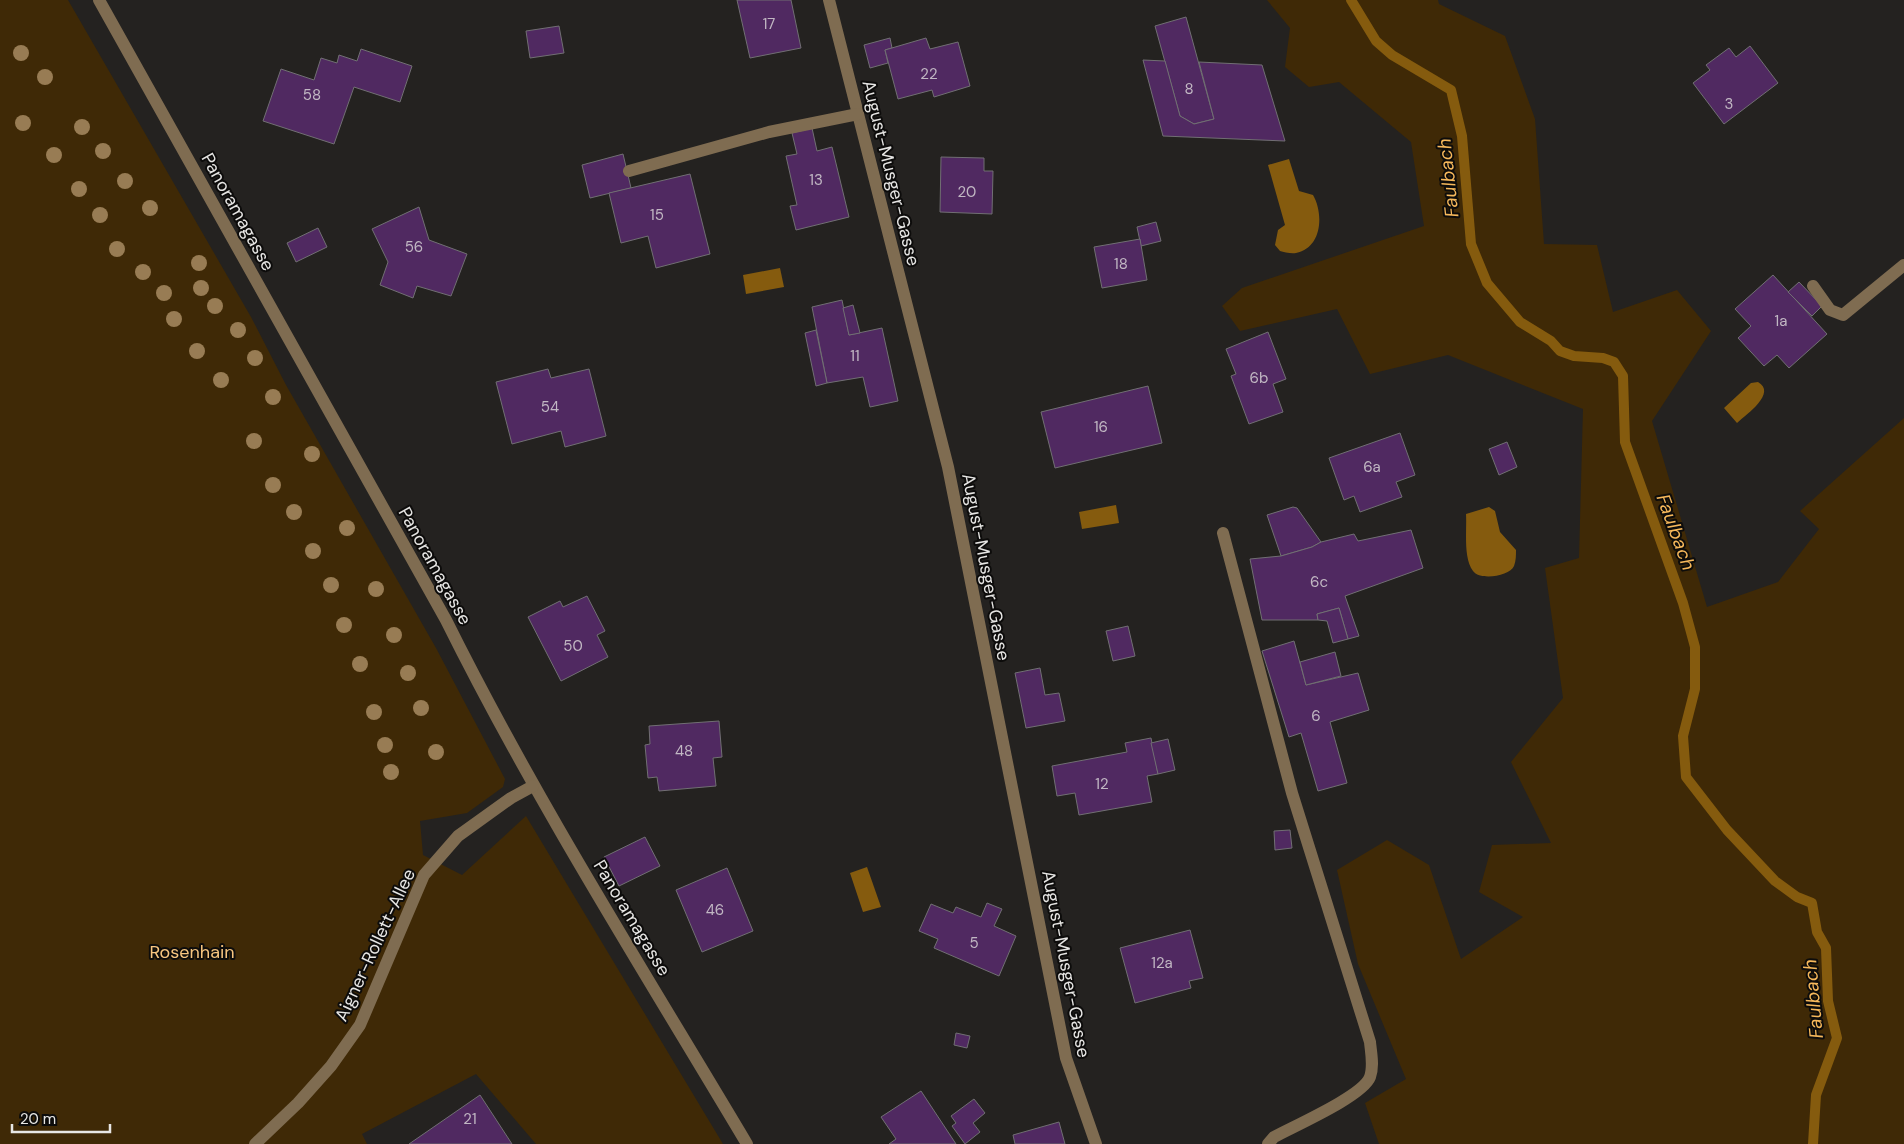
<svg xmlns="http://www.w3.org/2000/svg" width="1904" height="1144" font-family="'DM Sans',sans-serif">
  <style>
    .green { fill: #3f2906 }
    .water { fill: #855b0e }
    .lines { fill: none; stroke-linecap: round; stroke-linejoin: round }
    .stream { stroke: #855b0e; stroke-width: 10 }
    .building { fill: #502961; stroke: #716f73 }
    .minor { stroke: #7f6c51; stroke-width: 12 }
    .tree { fill: #987c54 }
    .labels { text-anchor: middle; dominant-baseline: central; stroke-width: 4; stroke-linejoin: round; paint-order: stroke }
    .number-label { font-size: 15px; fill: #c1b7c3 }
    .street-label { font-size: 18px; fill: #e7e6e4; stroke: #0d0c0b }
    .park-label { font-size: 18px; fill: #f7c57f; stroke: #0d0c0b }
    .water-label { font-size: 19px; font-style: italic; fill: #f6b85b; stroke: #0d0c0b }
  </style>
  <rect width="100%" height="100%" fill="#242220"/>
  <g class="green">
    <path d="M0,0h68l183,317 35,68 150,263 69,131 -2,8 -36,26 -47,8 3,34 39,20 64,-59 197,328h-187l-60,-70 -114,60 5,10h-367z"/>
    <path d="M1267,0h171l1,4 66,32 30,83 9,125 53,1 16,67 64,-22 34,41 -59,90 55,186 71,-25 41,-53 -19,-18 104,-93v726h-525l-14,-41 41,-24 -48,-115 -21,-94 50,-30 42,25 32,94 62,-42 -44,-25 13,-47 59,-2 -40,-81 52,-64 -18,-130 34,-10 4,-149 -135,-54 -78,19 -33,-65 -97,22 -18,-25 20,-18 182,-62 -13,-84 -72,-60 -30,5 -24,-20 5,-39z"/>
  </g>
  <g class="water">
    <path d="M1289,159l10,32 14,4c11,19 9,53 -17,58 -5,1 -12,-1 -16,-2l-5,-6 3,-15 7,-5 -17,-60z"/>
    <path d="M780,268l4,19 -38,7 -3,-19z"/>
    <path d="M1758,382c19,11 -11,32 -21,41l-13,-15 27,-25z"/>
    <path d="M1116,505l3,18 -37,6 -3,-17z"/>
    <path d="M1489,507l6,4 5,21 16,18c0,5 0,11 -2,16 -4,10 -34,15 -41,5 -10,-14 -6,-40 -7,-57z"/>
    <path d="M867,867l14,40 -18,5 -13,-39z"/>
  </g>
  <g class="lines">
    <path class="stream" d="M1351,0l25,41 16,14 59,35 11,46 9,108 16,39 33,39 31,19 9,10 14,5 29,2 11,4 9,14 2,66 58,161 12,44v42l-12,47 3,41 41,53 48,51 22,16 15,6 5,29 9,16 2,53 9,37 -21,57 -3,49"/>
  </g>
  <g class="building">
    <path d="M737,0h54l10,48 -51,10z"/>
    <path d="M1186,17l28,102 -20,5 -14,-8 -25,-90z"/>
    <path d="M559,26l5,27 -34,5 -4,-27z"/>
    <path d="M890,38l2,10 -7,2 3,13 -18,5 -6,-23z"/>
    <path d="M926,38l4,11 28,-7 12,44 -36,11 -2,-7 -34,9 -13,-49z"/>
    <path d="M1750,46l28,37 -54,41 -31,-41 17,-13 -4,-5 23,-17 7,9z"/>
    <path d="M361,49l51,17 -12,36 -46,-15 -20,57 -71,-23 18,-52 33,11 7,-22 16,5 2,-8 18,6z"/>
    <path d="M1143,60l22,1 15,55 14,8 20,-5 -15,-57 63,3 23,76 -122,-5z"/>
    <path d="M812,128l5,23 15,-4 17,70 -53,13 -6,-24 7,-1 -11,-49 11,-2 -5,-21z"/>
    <path d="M623,154l8,34 -41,10 -8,-33z"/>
    <path d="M941,157l43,1v13h9l-1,43 -52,-2z"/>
    <path d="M690,174l20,80 -54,14 -8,-32 -27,7 -12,-50z"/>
    <path d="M419,207l10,33 38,14 -16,42 -34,-10 -4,12 -33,-13 8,-23 -16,-33z"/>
    <path d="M1156,222l5,19 -20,5 -4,-19z"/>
    <path d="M318,228l9,19 -31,15 -9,-19z"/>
    <path d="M1140,239l7,41 -45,8 -8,-41z"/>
    <path d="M1773,275l54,59 -38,34 -12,-13 -13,11 -26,-28 13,-12 -16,-17z"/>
    <path d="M1799,282l23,24 -10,10 -24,-24z"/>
    <path d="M842,300l7,35 33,-7 16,73 -28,6 -7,-30 -36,6 -15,-76z"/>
    <path d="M853,305l7,28 -11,2 -6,-27z"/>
    <path d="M816,330l11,53 -11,3 -11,-53z"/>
    <path d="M1268,332l18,47 -13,5 10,28 -34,12 -18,-48 5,-2 -10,-25z"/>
    <path d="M548,369l3,9 38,-9 17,67 -41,11 -4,-16 -49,13 -16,-62z"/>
    <path d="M1148,386l14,57 -107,25 -14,-56z"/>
    <path d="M1400,433l15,42 -19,7 6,15 -42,15 -6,-16 -10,4 -15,-42z"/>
    <path d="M1507,442l10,25 -18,8 -10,-26z"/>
    <path d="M1293,507l4,1 24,34 -9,5 -31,9 -14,-41z"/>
    <path d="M1411,530l12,38 -78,28 14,40 -11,3 -9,-31 -22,6 1,6h-56l-12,-61 31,-3 31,-9 9,-5 33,-8 4,7z"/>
    <path d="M587,596l18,35 -8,4 11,22 -47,24 -33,-64 32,-16 3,6z"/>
    <path d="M1339,608l9,31 -15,4 -6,-22 -9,-1 -1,-6z"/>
    <path d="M1128,626l7,30 -22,5 -7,-30z"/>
    <path d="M1294,641l12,44 52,-12 11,37 -39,12 17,61 -29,8 -17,-58 -12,4 -27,-86z"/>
    <path d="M1335,652l6,24 -35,9 -6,-23z"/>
    <path d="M1040,668l5,27 14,-2 6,28 -39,7 -11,-55z"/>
    <path d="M719,721l3,36 -9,1 3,28 -57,5 -2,-14 -9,1 -3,-33 5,-1 -1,-18z"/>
    <path d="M1151,738l7,36 -11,2 5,26 -73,13 -4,-22 -18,3 -5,-30 75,-14 -2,-9z"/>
    <path d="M1168,739l7,31 -17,4 -7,-31z"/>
    <path d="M1290,830l2,18 -17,2 -1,-19z"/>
    <path d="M645,837l15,29 -41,20 -15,-29z"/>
    <path d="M727,868l26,63 -51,21 -26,-62z"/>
    <path d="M987,903l15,6 -8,17 22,10 -17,40 -65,-28 4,-9 -19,-8 12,-27 22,9 3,-6 25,10z"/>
    <path d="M1190,930l13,48 -14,3 2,7 -56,15 -15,-55z"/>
    <path d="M956,1033l14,3 -3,12 -13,-3z"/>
    <path d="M921,1091l35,53h-67l7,-5 -15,-22z"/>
    <path d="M480,1095l32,49h-103z"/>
    <path d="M974,1099l11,14 -12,10 7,9 -15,12 -13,-18 4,-3 -5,-7z"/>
    <path d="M1059,1122l6,22h-50l-2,-9z"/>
  </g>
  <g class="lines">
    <g class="minor">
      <path d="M99,0l347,620c90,181 198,351 301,524"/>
      <path d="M829,0l119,467 118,591 30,86"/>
      <path d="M629,171l140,-39 89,-18"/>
      <path d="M1813,286l17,24 13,5 61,-50"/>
      <path d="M1223,533l69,260 78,249c1,11 4,24 0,35 -7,19 -76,49 -96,60l-6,7"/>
      <path d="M255,1144l43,-41 33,-37 29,-41 64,-150 34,-39 53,-38 22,-12"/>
    </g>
  </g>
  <g class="tree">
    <circle cx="21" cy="53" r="8"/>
    <circle cx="45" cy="77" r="8"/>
    <circle cx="23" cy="123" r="8"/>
    <circle cx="82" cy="127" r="8"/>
    <circle cx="103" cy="151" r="8"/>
    <circle cx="54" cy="155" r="8"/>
    <circle cx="125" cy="181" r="8"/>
    <circle cx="79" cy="189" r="8"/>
    <circle cx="150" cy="208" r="8"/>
    <circle cx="100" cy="215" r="8"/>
    <circle cx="117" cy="249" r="8"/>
    <circle cx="199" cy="263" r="8"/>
    <circle cx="143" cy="272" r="8"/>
    <circle cx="201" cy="288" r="8"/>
    <circle cx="164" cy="293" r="8"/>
    <circle cx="215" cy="306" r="8"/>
    <circle cx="174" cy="319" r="8"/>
    <circle cx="238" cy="330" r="8"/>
    <circle cx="197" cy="351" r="8"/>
    <circle cx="255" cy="358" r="8"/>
    <circle cx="221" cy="380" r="8"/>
    <circle cx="273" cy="397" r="8"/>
    <circle cx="254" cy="441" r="8"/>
    <circle cx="312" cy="454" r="8"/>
    <circle cx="273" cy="485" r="8"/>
    <circle cx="294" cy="512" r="8"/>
    <circle cx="347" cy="528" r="8"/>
    <circle cx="313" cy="551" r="8"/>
    <circle cx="331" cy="585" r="8"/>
    <circle cx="376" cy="589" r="8"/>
    <circle cx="344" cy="625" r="8"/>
    <circle cx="394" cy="635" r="8"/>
    <circle cx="360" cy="664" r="8"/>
    <circle cx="408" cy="673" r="8"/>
    <circle cx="421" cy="708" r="8"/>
    <circle cx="374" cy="712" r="8"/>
    <circle cx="385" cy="745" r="8"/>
    <circle cx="436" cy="752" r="8"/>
    <circle cx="391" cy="772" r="8"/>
  </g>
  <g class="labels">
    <g class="number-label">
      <text x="769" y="24">17</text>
      <text x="929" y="74">22</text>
      <text x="1189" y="89">8</text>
      <text x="312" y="95">58</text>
      <text x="1729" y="104">3</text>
      <text x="816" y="180">13</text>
      <text x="967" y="192">20</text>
      <text x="657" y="215">15</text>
      <text x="414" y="247">56</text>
      <text x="1121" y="264">18</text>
      <text x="1781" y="321">1a</text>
      <text x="855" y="356">11</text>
      <text x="1259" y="378">6b</text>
      <text x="550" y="407">54</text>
      <text x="1101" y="427">16</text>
      <text x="1372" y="467">6a</text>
      <text x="1319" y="582">6c</text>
      <text x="573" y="646">50</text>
      <text x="1316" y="716">6</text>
      <text x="684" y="751">48</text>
      <text x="1102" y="784">12</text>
      <text x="715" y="910">46</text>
      <text x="974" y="943">5</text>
      <text x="1162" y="963">12a</text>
      <text x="470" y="1119">21</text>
    </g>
    <g class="street-label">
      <text transform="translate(891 173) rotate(76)">August-Musger-Gasse</text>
      <text transform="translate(238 212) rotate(61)">Panoramagasse</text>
      <text transform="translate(435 566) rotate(61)">Panoramagasse</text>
      <text transform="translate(986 567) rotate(79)">August-Musger-Gasse</text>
      <text transform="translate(632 918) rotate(59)">Panoramagasse</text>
      <text transform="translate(375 945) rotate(-65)">Aigner-Rollett-Allee</text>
      <text transform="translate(1066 964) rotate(79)">August-Musger-Gasse</text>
    </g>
    <g class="park-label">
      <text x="192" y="952">Rosenhain</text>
    </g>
    <g class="water-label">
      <text transform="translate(1448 178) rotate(-96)">Faulbach</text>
      <text transform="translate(1676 532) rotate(70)">Faulbach</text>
      <text transform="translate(1813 999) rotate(-95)">Faulbach</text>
    </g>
  </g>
  <path d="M12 1124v8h98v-8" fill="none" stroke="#e7e6e4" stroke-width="2.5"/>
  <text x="20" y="1124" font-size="15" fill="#e7e6e4" stroke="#0d0c0b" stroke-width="4" paint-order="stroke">20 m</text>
</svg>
